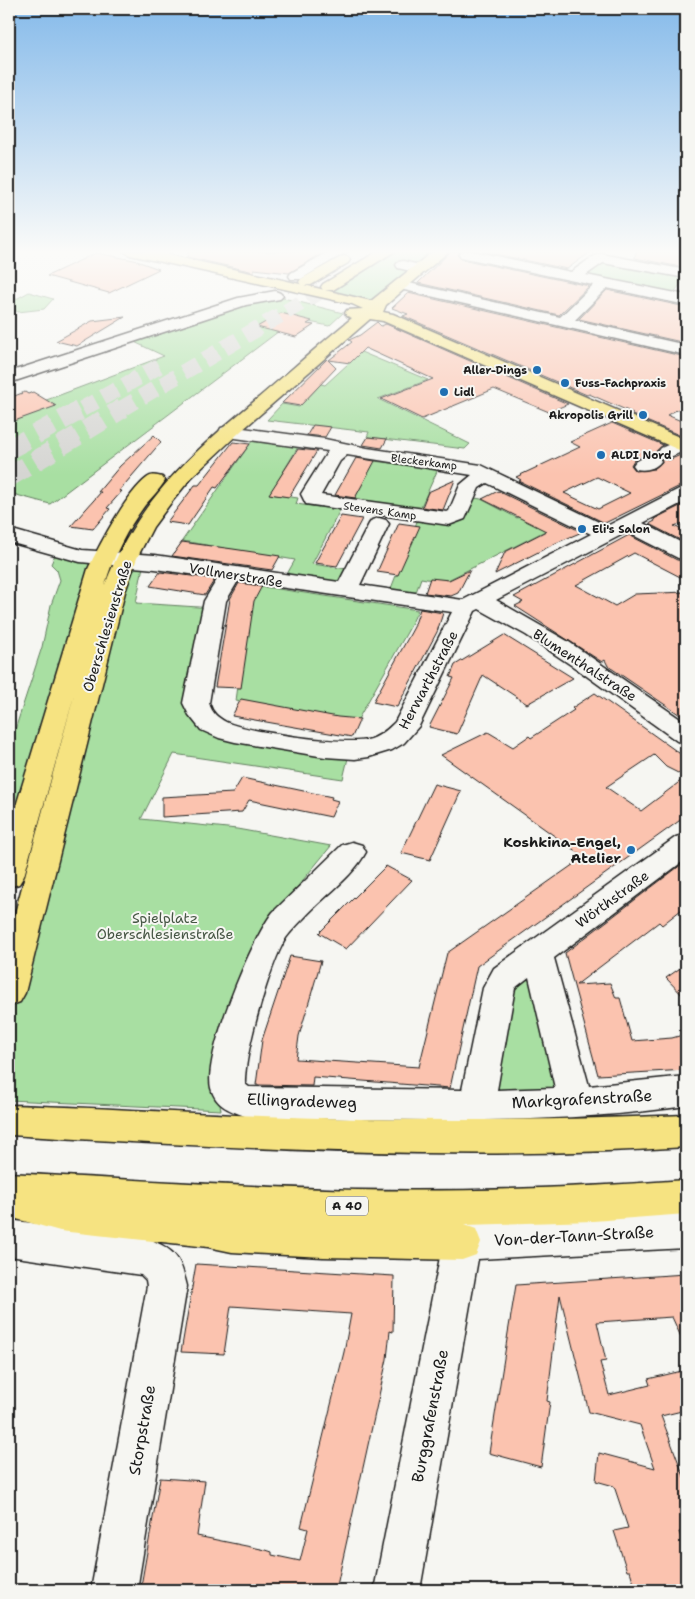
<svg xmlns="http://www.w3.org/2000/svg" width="695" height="1599" font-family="'Shantell Sans',sans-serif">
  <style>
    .green { fill: #a8dfa2; stroke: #627e5f }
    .building { fill: #fbc3af; stroke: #1c1c1c; fill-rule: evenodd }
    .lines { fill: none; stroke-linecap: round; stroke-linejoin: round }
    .highway-tunnel-far1 { stroke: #d5d5d2; stroke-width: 16; stroke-dasharray: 16 8; stroke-linecap: butt }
    .highway-tunnel { stroke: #d5d5d2; stroke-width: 20; stroke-dasharray: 20 10; stroke-linecap: butt }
    .minor-casing { stroke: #1c1c1c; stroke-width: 3 }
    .major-casing { stroke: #1c1c1c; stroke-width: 3 }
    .highway-casing { stroke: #1c1c1c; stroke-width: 3 }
    .minor { fill: #f6f6f2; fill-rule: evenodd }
    .major { fill: #f6e381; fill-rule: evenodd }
    .highway { fill: #f6e381; fill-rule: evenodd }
    .poi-dot { fill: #1f6fb2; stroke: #f6f6f2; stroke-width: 2 }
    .labels { text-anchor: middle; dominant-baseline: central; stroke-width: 4; stroke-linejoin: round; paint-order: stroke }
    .far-poi-label { font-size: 11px; font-weight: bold; fill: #1c1c1c; stroke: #f6f6f2; text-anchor: start }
    .far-street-label { font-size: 11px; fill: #1c1c1c; stroke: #f6f6f2 }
    .shield { fill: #f6f6f2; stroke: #5d5d5c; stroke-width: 1 }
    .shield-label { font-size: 12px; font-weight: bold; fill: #1c1c1c }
    .street-label { font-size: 14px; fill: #1c1c1c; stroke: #f6f6f2 }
    .poi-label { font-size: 14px; font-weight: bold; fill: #1c1c1c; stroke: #f6f6f2; text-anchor: end }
    .park-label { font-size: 14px; fill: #465644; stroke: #f6f6f2 }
    .near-street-label { font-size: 16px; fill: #1c1c1c; stroke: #f6f6f2 }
  </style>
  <rect width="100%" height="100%" fill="#f6f6f2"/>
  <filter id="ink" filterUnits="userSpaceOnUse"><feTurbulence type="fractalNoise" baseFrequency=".02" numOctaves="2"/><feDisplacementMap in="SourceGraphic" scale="10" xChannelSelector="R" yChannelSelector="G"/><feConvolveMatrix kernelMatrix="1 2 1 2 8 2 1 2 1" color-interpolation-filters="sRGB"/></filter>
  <g filter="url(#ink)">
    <g class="green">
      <path d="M397,251h44l-62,51 -18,-4 -5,3 -27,-7z"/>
      <path d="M604,260l82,16v1l-14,18 -89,-19z"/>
      <path d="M29,292l24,7 -9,10 -26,3 -9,-5v-4z"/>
      <path d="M275,296l68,17 -14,13 -34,-7 -245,185 -41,-11v-79l155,-58 -36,-17z"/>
      <path d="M361,352l67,28 -50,19 92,45 -5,5 -98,-12 2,-5 -102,-12 15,-16 17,3 22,-23 4,1z"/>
      <path d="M252,441l46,6 -28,47 28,4 -2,6 44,6 -28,54 35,5 -8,13 -52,-8 8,-14 -113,-19z"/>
      <path d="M374,461l64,8 -20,44 -68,-10z"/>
      <path d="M469,497l12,2 36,19 14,-7 26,14 -113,57 -23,-4 -6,17 -25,-4 28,-72c37,6 34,13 51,-22z"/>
      <path d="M57,550l46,9 -94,314v-125l33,-101 9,-42 9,-25 -3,-10 -6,-6z"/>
      <path d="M126,561h18l-8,42 78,5 -15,67 10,50 140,29 -6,25 -169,-25 -33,65 96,10 94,17 -74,90 -34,109 -5,50 3,15 -212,-10v-101l63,-246z"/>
      <path d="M258,586l160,24 -8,17 -53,94 -121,-20 13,-100z"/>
      <path d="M531,972l26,116 -54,6 -8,-5 13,-103z"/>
    </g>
    <g class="building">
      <path d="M188,251h138l-37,22 -35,-4v3l-67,-15z"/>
      <path d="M451,251h8l-2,4 4,4 128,27 -30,29 -141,-32z"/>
      <path d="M481,251h111l-25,18z"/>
      <path d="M636,251h46l4,17 -51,-10z"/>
      <path d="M96,253l38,7 25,9 -50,24 -62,-17z"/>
      <path d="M607,290l79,17v36l-107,-24z"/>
      <path d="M408,293l278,64v48l-19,10 19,8v15l-56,-24 3,-1 -44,-19 -2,1 -184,-79 5,-2 -16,-6z"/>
      <path d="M281,313l31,8 -5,3 7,1 -18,12 -39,-10z"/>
      <path d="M125,317l-48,29 -21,-5 36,-20z"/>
      <path d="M377,322l4,4 5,-2 182,80 -19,8 -55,-23 -72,30 -41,-20 52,-20 -68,-31 -15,15 -21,-3 23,-18 -3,-2 11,-5z"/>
      <path d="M327,359l9,9 -36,38 -18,-3z"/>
      <path d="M25,392l3,2 5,-2 23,14 -47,17v-25z"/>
      <path d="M612,423l51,22 -7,6 2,4 -8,-2 -16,7 -3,5 5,6 18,-2 8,-7 -1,-4 8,2 14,-6 3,1v30l-8,2 -73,36 -86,-42 2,-1 -5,-3 64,-30 -10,-5zM597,477l33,16 -32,16 -34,-16z"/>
      <path d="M313,425l18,2 -6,10 -18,-2z"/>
      <path d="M154,435l7,7 -42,49h3l-15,17 3,1 -17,20 -22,-3 30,-34h-3l22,-26z"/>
      <path d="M368,437l19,2 -5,9 -19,-3z"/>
      <path d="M233,442l17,2 -33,44 -3,-1 -26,38 -21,-3 28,-37h4z"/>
      <path d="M298,449l19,2 -28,46 -20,-3z"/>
      <path d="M356,458l19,3 -20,37 -20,-3z"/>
      <path d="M455,480l-12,30 -21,-3 6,-15z"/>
      <path d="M498,491l84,41 -26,11 -61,31 10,-22 41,-21 -64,-32z"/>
      <path d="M686,503v19l-12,4 12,6v11l-37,-19 6,-3 -1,-2z"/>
      <path d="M341,516l21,3 -25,47 -22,-3z"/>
      <path d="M399,523l21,3 -22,49 -21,-3z"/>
      <path d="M629,535l48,25 9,1v19l-52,-27 -58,32 39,21 20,-12 51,-2v127l-78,-53 -3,-6 -3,2 -87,-56 8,-4 -9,-5z"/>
      <path d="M182,542l51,7 47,7 -8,14 -100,-14z"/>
      <path d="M470,570l-12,23 -7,3 -26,-3 5,-15 19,2z"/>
      <path d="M160,572l55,7 -10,16 -55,-9z"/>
      <path d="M239,583l23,3 -8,15 -13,87 -26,-1 15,-88z"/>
      <path d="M420,609l23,4 -6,19 -40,75 -24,-5 41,-75z"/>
      <path d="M504,635l69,43 -46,26 -44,-29 -26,59 -28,-7 25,-49 -4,-1 5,-12z"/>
      <path d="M595,693l91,65v58l-209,150 -27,122 -137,-11 -1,9 -56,-1 6,-45 28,-84 31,5 -22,75 -3,23 123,8 28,-114 137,-96 -143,-102 47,-23 25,15 16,-11 2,2 43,-28 -2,-2zM654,755l12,12 20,10 -45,34 -35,-24z"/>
      <path d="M241,699l97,18 22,2 -8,18 -120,-21z"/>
      <path d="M242,778l90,19 -1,2 7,2 -7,16 -82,-17 -7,12 -80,5v-20l71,-4z"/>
      <path d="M434,784l27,7 -31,69 -29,-7z"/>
      <path d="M686,861v45l-24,19 -3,-3 -83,63 34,-2 6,15h4l12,43 40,-3 14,-4v36l-88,5 -33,-122z"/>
      <path d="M386,866l26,14 -66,69 -27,-16z"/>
      <path d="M686,964v35l-20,-21z"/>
      <path d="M196,1264l198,12 -1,56 -3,-1 -3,28 -51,231h-168l-27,-4 19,-108 45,3 -8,55 69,14 6,2v3l28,6 8,-32 -7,-2 43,-175 7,-38 -120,-8 -7,48 -43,-2z"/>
      <path d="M686,1274v74l-14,-31 -75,5 9,39 -6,1 9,33 41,-10 -2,-6 38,-9v40l-25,6 25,66v48l-7,2 7,19v39h-50l-6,-19h-3l-13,-40 14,-3 -14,-42 -18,-5 3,-28 56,15 -15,-43 -51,-13 -29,-117 -13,106 3,1 -9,65 -52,-14 19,-120 8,-48z"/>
    </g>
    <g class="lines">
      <g class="highway-tunnel-far1">
        <path d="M82,409l79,-44"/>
        <path d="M121,409l207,-122"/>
      </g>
      <g class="highway-tunnel">
        <path d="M9,449l75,-41"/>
        <path d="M9,477l114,-69"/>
      </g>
      <g class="minor-casing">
        <g id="minor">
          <path d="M152,251h19c-5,7 -15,10 -23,8l-2,-3z"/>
          <path d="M330,251h18l-47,28h-10l-2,-3 2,-3z"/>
          <path d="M461,251h11l99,21 23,-16 8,-2 84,16v8l-83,-15 -17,12 100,20v10l-79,-17 -32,32 111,25v10l-286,-66 -5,-1 -2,-3 2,-3 5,-1 160,36 33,-32 -132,-28 -2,-3z"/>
          <path d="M403,261l21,5 2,3 -2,3 -5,1 -21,-5 -2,-3 2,-3z"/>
          <path d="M275,291l5,2 3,3 -3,3 -34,6 -237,78v-11l229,-74z"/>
          <path d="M228,426l97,13 42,9 114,17 126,61 72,-37 7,-2v14l-43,22 43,22v14l-8,-1 -51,-26 -131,68 73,42 117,81v20l-9,-2 -100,-72 -51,-34 -47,-26 -4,2 -56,115 -15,17 -12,7 -23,7 -14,2 -30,-2 -90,-15 -16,-4 -18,-8 -12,-15 -6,-12 21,-102 14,-23 -63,-9 -75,-7 -71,-20v-13l73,21 73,5 184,27 30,-58 3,-4 7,-2 7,2 3,4 -29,61 103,15 128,-66 -104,-51 -8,5 -14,31 -16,6 -143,-21 -5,-10 27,-43 -107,-15 -2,-4 2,-4zM347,455l125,20 -12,10 -11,26 -2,1 -126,-17 19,-34zM238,581l214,31 -57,110c-8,8 -17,16 -28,18 -24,5 -119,-8 -141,-18 -9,-5 -14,-9 -17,-19l17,-102z"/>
          <path d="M682,439l4,1v10l-18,8 -7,-2 -3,-4 3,-4z"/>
          <path d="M651,455l7,2 3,4c-6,8 -16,10 -25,8l-3,-4 3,-4z"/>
          <path d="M686,834v25l-132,99 35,128 97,-10v30c-145,21 -292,13 -438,11 -17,-6 -32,-10 -37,-29 -8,-32 41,-150 62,-176l69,-67 10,-3 10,3 4,7c-14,26 -42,44 -62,66 -6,6 -13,13 -18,20 -16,26 -42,116 -41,146l4,3 213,3 21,-102 11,-20 182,-131zM529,977l26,111 -58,2 18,-102z"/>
          <path d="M686,1212v36l-208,11 -58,331h-46l69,-348 5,-13 14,-5z"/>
          <path d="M9,1220l140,19c28,12 31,19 38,47l-50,304h-46l56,-304 -1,-6 -5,-5 -132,-19z"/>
        </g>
      </g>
      <g class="major-casing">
        <path id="major" d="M123,251h27l133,29 88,21 62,-50h16l-63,54 -3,7 10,2 293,126v13l-303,-132 -13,-2 -129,112 -50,47 -21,26 -17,23 -16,31 -12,34 -100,401 -5,9 -11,4v-71l66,-243 -51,184 -5,8 -10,3v-58l79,-260c12,-25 38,-75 59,-91 5,-4 10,-2 15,-1l3,4c-6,9 -13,16 -20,24 -18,24 -32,51 -40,80 32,-84 85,-130 152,-186 32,-27 63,-55 95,-81l-5,-2 -2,-3 2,-3 16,-1 -11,-5 -222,-49z"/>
      </g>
      <g class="highway-casing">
        <g id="highway">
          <path d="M378,251h17l-62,39h-10l-2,-3 2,-3z"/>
          <path d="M343,256l5,1 2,3 -2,3 -37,22h-10l-2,-3 2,-3z"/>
          <path d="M9,1105c84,2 169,8 253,11 142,6 283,5 424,-1v32c-225,15 -452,1 -677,-12z"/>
          <path d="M9,1173c116,6 232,14 348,17 110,2 219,-2 329,-10v34l-93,7 -128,4 11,4 5,13 -5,13 -14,5 -139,-3 -91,-5 -24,-5 -148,-16 -51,-14z"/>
        </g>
      </g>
      <use href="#minor" class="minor"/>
      <use href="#major" class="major"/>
      <use href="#highway" class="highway"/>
    </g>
  </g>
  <linearGradient id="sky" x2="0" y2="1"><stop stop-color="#85baea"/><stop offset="0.53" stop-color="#fbfbf9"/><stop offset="1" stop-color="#fbfbf9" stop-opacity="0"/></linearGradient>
  <rect width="695" height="475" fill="url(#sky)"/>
  <g class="poi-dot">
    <circle cx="537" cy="370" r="5"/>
    <circle cx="565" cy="383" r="5"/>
    <circle cx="444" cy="392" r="5"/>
    <circle cx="643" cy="415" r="5"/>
    <circle cx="601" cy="455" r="5"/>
    <circle cx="582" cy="529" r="5"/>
    <circle cx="631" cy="850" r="5"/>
  </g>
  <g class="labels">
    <g class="far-poi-label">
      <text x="527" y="370" text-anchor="end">Aller-Dings</text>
      <text x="575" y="383">Fuss-Fachpraxis</text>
      <text x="454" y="392">Lidl</text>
      <text x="633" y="415" text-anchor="end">Akropolis Grill</text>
      <text x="611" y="455">ALDI Nord</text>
      <text x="592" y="529">Eli's Salon</text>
    </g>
    <g class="far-street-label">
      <text transform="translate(424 462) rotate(7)">Bleckerkamp</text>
      <text transform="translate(380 511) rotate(8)">Stevens Kamp</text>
    </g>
    <rect class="shield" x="326" y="1196.5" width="42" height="19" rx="4"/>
    <g class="shield-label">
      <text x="347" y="1206">A 40</text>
    </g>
    <g class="street-label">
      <text transform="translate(236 575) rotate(9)">Vollmerstraße</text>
      <text transform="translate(107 626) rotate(-73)">Oberschlesienstraße</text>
      <text transform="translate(585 665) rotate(33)">Blumenthalstraße</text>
      <text transform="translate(428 680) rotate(-62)">Herwarthstraße</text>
      <text transform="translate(612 899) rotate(-36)">Wörthstraße</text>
    </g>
    <g class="poi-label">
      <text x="621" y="842">Koshkina-Engel,<tspan x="621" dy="16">Atelier</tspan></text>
    </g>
    <g class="park-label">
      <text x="165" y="918">Spielplatz<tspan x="165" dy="16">Oberschlesienstraße</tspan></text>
    </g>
    <g class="near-street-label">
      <text transform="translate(582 1099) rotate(-3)">Markgrafenstraße</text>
      <text transform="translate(302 1101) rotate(2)">Ellingradeweg</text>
      <text transform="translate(574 1236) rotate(-3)">Von-der-Tann-Straße</text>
      <text transform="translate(430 1416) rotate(-79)">Burggrafenstraße</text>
      <text transform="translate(142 1430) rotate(-80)">Storpstraße</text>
    </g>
  </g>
  <rect width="695" height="1599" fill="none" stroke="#f6f6f2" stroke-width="30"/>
  <rect x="15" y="15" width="665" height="1569" fill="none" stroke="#1c1c1c" stroke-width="2" filter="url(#ink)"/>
</svg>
